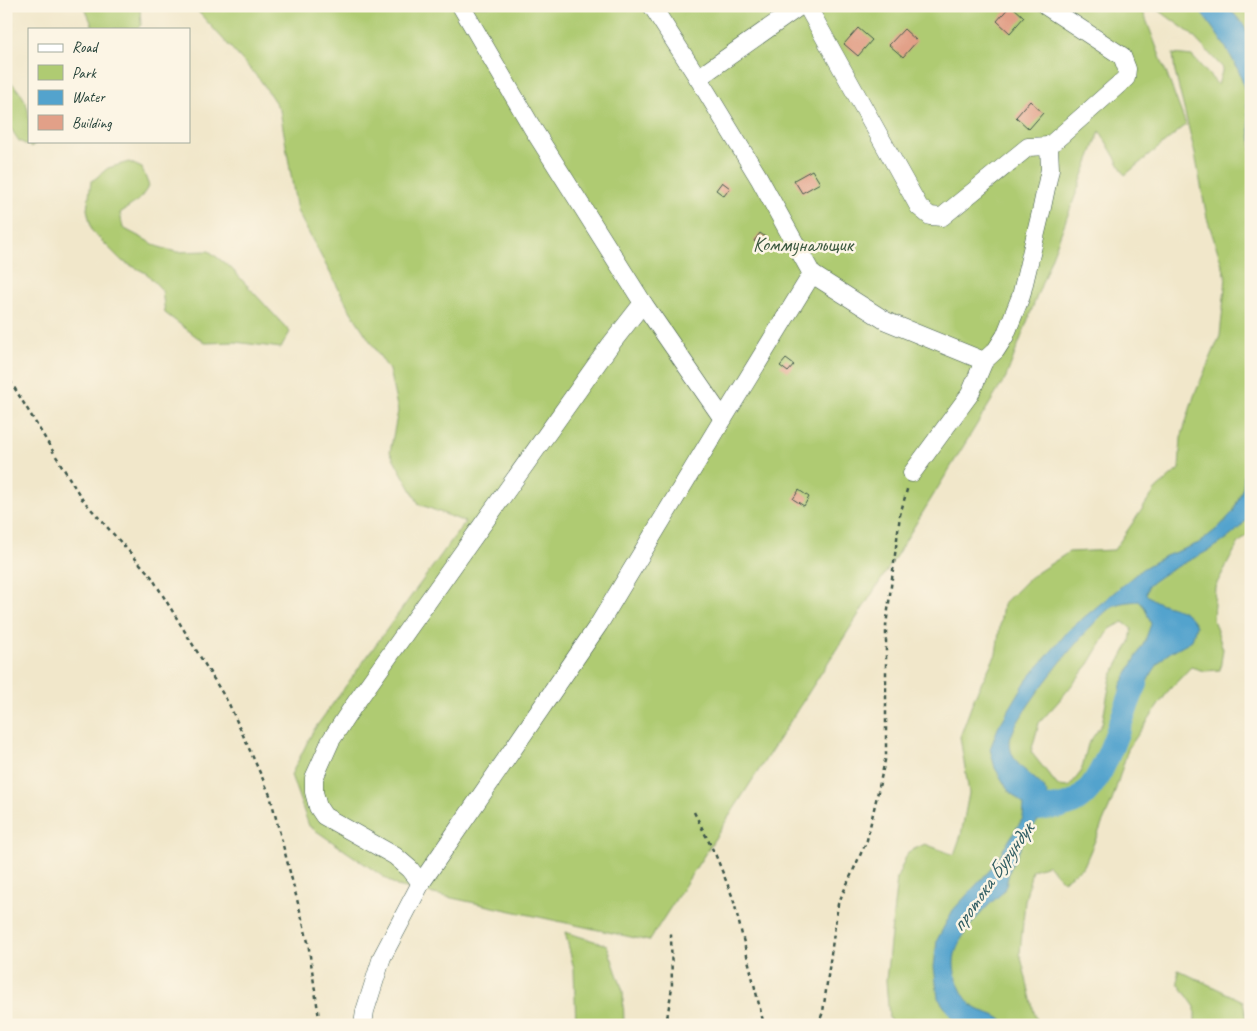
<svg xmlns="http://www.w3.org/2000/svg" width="1257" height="1031" font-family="Caveat,sans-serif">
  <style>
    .green { fill: #afcb72; stroke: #678453; fill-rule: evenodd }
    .water { fill: #53a3cd; stroke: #397080 }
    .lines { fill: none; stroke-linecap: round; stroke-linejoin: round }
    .river { stroke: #53a3cd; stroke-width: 24 }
    .building { fill: #e2a088 }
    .minor-casing { stroke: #3e564a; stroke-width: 19 }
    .path { stroke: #3e564a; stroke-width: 2.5; stroke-dasharray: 4 4; stroke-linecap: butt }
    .minor { stroke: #fff; stroke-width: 18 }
    .labels { text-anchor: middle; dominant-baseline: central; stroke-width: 5; stroke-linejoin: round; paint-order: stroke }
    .park-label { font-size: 20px; fill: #3c5940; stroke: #fcf5e5 }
    .water-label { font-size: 21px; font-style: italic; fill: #2f5c62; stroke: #fcf5e5 }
  </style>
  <rect width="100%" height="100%" fill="#fcf5e5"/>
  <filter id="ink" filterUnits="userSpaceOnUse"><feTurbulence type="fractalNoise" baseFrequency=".02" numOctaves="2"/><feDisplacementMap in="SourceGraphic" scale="10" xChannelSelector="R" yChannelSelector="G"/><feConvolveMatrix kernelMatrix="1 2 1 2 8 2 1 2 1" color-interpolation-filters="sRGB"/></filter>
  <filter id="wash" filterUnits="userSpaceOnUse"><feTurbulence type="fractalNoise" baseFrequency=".0096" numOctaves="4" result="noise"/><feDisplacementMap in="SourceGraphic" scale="20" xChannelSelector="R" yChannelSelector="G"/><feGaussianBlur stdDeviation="1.12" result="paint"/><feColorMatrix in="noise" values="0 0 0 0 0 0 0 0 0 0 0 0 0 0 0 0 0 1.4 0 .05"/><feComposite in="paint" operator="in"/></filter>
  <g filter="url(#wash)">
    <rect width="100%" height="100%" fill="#f1e7ca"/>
    <g class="green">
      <path d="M84,6h54l2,2 1,17 -4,4h-43z"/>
      <path d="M193,6h948l45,119 -61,50 -25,-44 -94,246 -118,192 -239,372 -252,-55 -88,-60 -18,-51 22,-44 152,-209 -46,-18 -29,-52 8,-41 -9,-41 -38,-58 -54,-101 -17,-101 -19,-29z"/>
      <path d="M1153,6h94l4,8v517l-13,13 -23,43 -2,32 10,30 -3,21 -16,1 -13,-4 -22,23 -41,59 -16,52 -28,65 -21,15 -15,-16 -16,5 -7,31 -5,52 14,59 5,13h-146l-4,-7 -3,-38 11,-102 11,-26 17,-8 29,11 7,-20 8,-42 -9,-56 15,-41 21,-42 7,-50 26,-26 40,-26 45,-2 42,-61 23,-20 2,-31 13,-42 26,-60 6,-59 -19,-59 -12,-64 -20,-82 -2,-18 19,2 26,29 5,-17 -33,-35zM1123,622l9,7 -2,13 -19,35 -9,47 -14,20 -7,28 -12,15 -11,-1 -27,-34 8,-29 19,-21 31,-38 21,-35z"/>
      <path d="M6,77c25,25 23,30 23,64h9l-7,6 -12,-6 -13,-20z"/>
      <path d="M129,162l13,6 7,18 -10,14 -19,13 3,15 36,19 17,5 33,-1 22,17 59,64 -9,16 -46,-6 -30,1 -40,-30 -3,-23 -16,-17 -24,-12 -30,-30 -5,-22 4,-27 17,-14z"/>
      <path d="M565,932l42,13 16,46 1,34h-48l-2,-56z"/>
      <path d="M1178,970l65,31 5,24h-53v-18l-17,-24z"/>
    </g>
    <g class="water">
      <path d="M1196,6h31l17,19 7,20v96c-2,-17 -5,-54 -12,-69 -11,-24 -27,-45 -43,-66z"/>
      <path d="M1251,403v111c-28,40 -69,43 -103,72l-2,8c17,17 39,8 50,32l-4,14c-9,6 -20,10 -28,17 -15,15 -23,41 -37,58l-6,-1 -4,-6 4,-23 24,-44 6,-17 -6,-16 -6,-7c-9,1 -22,1 -29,7 -21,16 -98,110 -100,133 -2,33 46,38 37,65 -4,10 -11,17 -17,25 -7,10 -12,23 -18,34 -4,7 -4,17 -8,25 -3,5 -9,9 -13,13 -15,15 -37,38 -37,60 0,15 10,39 23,46 11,5 22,5 29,16h-49l-19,-27 -4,-31 3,-27 16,-30 37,-40 23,-36 10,-16 1,-13 -16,-15 -13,-22 -5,-19 8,-21 28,-47 43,-51 73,-61 21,-12 36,-14 19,-15 15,-16 10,-25z"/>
    </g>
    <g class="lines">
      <path class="river" d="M1039,809c10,-2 22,-1 31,-5 35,-13 50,-89 66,-120"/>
    </g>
    <g id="blocks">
      <g class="building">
        <path d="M1010,6h2l12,11 -14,16 -13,-12z"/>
        <path d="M858,28l14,12 -14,16 -14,-12z"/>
        <path d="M904,29l13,12 -14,16 -14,-12z"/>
        <path d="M1030,101l13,12 -14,16 -13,-12z"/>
        <path d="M812,170l8,13 -18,10 -8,-13z"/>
        <path d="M722,182l8,6 -6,8 -8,-6z"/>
        <path d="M760,233l8,6 -6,8 -8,-6z"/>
        <path d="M786,359l8,6 -6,7 -8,-6z"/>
        <path d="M799,490l10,7 -5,9 -11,-7z"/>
      </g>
    </g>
  </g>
  <g filter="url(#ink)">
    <use href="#blocks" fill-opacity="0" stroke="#3e564a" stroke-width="1"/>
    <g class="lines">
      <g class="minor-casing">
        <g id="minor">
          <path d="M461,6l72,123 110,174 80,116"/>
          <path d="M652,6l46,72 61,100 53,96 74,47 98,40"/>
          <path d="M807,6l112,201 11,9 12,1 86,-70 21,-1"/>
          <path d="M698,78l102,-72"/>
          <path d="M912,473l58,-79 14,-33 12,-11 9,-14 16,-40 20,-84 9,-43 -1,-23 77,-68 1,-9 -5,-13 -76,-50"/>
          <path d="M421,883l-11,-14 -15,-13 -71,-40 -6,-9 -4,-15v-14l17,-38 21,-32 259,-364 32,-41"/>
          <path d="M363,1025l2,-14 17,-54 39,-74 178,-259 124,-205 89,-145"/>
        </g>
      </g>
      <g class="path">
        <path d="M6,374l76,125 69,77 78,128 41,91 38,147 12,83"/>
        <path d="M694,812l22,44 17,42 31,127"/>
        <path d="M666,1025l6,-38 -1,-54"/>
        <path d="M818,1025l5,-13 15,-108 29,-64 19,-84v-130l14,-111 8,-29"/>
      </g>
      <use href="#minor" class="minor"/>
    </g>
  </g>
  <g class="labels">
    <g class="park-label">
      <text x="803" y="244">Коммунальщик</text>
    </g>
    <g class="water-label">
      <text transform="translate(992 877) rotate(-55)">протока Бурундук</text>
    </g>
  </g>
  <rect width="1257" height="1031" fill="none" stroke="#fcf5e5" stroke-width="25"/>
  <rect x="28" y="28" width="162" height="115" fill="#fcf5e5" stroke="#a4ab9e"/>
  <rect x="38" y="44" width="25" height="8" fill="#ffffff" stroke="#a4ab9e"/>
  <text x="72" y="52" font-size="15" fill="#1f3d34">Road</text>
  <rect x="38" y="65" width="25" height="15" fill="#afcb72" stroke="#a4ab9e"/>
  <text x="72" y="78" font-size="15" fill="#1f3d34">Park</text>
  <rect x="38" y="90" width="25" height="15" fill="#53a3cd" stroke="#a4ab9e"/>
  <text x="72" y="102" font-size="15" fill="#1f3d34">Water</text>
  <rect x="38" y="115" width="25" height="15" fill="#e2a088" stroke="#a4ab9e"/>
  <text x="72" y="128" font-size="15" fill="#1f3d34">Building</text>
</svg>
